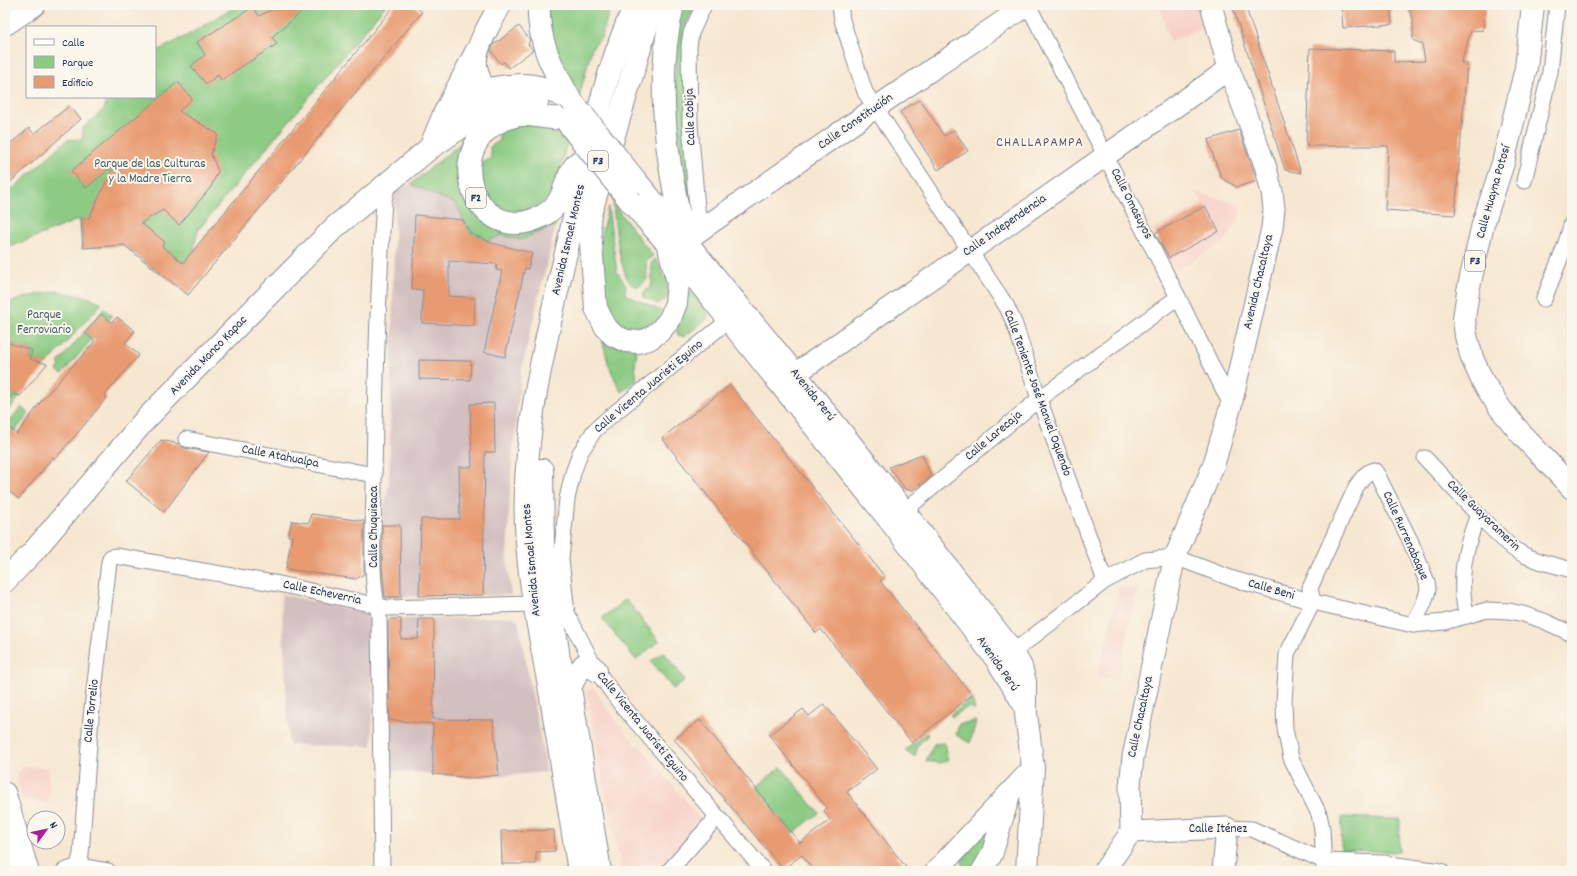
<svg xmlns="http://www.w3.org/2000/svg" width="1577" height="876" font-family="Dekko,sans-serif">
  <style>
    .built { fill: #f7d1c8 }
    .industrial { fill: #d2bfc0 }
    .green { fill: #8bcb82; stroke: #537d70 }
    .building { fill: #e89a70 }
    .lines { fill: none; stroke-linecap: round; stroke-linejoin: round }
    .street-casing { stroke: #888b97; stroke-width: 17 }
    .secondary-casing { stroke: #888b97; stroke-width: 23 }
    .primary-casing { stroke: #888b97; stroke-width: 24 }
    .highway-casing { stroke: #888b97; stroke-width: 24 }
    .street { stroke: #fff; stroke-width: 15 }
    .secondary { stroke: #fff; stroke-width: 21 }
    .primary { stroke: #fff; stroke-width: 22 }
    .highway { stroke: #fff; stroke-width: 22 }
    .primary-bridge-casing { stroke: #888b97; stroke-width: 24; stroke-linecap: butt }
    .highway-bridge-casing { stroke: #888b97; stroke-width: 24; stroke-linecap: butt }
    .primary-bridge { stroke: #fff; stroke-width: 22 }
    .highway-bridge { stroke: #fff; stroke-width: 22 }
    .labels { text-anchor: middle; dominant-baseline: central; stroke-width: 4; stroke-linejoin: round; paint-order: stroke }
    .shield { fill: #fbf7ec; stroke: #5e6b89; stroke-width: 1 }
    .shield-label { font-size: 12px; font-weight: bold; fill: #1b2f5e }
    .street-label { font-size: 13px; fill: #1b2f5e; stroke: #fbf7ec }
    .park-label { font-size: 13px; fill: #3d5e69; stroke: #fbf7ec }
    .neighbourhood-label { font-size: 14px; letter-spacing: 1px; fill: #635464; stroke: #fbf7ec }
  </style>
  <rect width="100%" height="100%" fill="#fbf7ec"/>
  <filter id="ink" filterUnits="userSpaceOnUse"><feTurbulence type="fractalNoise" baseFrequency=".025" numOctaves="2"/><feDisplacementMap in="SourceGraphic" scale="8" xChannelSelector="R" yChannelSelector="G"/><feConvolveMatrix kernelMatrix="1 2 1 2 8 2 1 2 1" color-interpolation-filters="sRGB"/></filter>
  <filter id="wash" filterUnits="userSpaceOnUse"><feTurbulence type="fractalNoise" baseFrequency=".012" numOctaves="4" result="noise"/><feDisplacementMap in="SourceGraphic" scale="16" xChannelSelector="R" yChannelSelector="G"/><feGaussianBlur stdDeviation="0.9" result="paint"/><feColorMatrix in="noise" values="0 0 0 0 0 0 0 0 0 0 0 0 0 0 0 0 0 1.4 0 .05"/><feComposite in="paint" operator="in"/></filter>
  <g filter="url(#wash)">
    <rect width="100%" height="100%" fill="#f6e7d0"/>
    <g class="built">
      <path d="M1159,5h47l6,19 -42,18z"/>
      <path d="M1197,192l44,13 -2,15 -15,22 -48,28 -23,-41 50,-26z"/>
      <path d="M1119,586l18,4 -20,90 -20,-4z"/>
      <path d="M594,688l20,31 22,27 2,-2 65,78 -25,28 -2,-1 -19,22h-36l-35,-181z"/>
      <path d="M23,767h26v36l-27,-4 -6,-27z"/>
    </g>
    <g class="industrial">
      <path d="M411,184l45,20 7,16 38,15 19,5 36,-15 -35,146 -10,102 -4,87 4,35 -130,2v-72l8,-42 6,-292z"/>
      <path d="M281,594l93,21 -2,131 -83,-1z"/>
      <path d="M513,617l5,4 29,151 -75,6 -83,-8 -2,-146 4,-5z"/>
    </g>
    <g class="green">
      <path d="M238,5h148l-188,225 -5,21 -16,19 -8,-7 -9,11 -36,-29 -41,3 -3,-29 -75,30v-53l62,-56 16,-1 -1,-10 23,-21 1,-11h49v-45l33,-17z"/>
      <path d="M546,5h65l-10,33 -9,10 -36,137c-4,7 -8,14 -16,19 -20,13 -47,7 -56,-15 -3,-7 -2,-18 -3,-25l10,-6 -1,-11 9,-6v-7c20,-12 35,-13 56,-2l17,-48 -19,-35z"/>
      <path d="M680,5h16l-9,17 -4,15 7,163 -8,-27 -7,-86v-46z"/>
      <path d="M476,131l-10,15 27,79c27,14 36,0 63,0l-36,15 -19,-5 -13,6 -18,-8 -14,-29 -45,-20z"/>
      <path d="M613,204l40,52 -7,5 1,18c-26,36 -33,-66 -34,-75z"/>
      <path d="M608,207l9,65 9,13 -1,9 36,17c-3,11 -11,16 -22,19 -37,10 -35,-39 -36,-62 -1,-11 -3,-23 -2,-34 2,-9 5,-18 7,-27z"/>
      <path d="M655,259l6,9 1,7 6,4v19l-10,6 -15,-7 1,-5 7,-5 1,-10 -1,-14z"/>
      <path d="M689,290l19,22 -1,7 -23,18 -6,-2 -2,-8 11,-36z"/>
      <path d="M56,291l35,7 11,5 -55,61 -17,-5 2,-9 -27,-8v-38l21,-7z"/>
      <path d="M104,309l8,7 -50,58 -5,-4 3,-4 -2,-3z"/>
      <path d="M602,339l7,5 28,5 -2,16 2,15 -16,12 -12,-26z"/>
      <path d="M5,392l15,4 -15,19z"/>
      <path d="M21,407l8,7 -24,29v-16z"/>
      <path d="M626,599l33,42 -23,19 -34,-42z"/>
      <path d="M664,652l21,28 -12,9 -22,-28z"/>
      <path d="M972,698l3,12 -7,-3 -16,10 -2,-2z"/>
      <path d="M976,721l-6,22 -14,-8 3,-11z"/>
      <path d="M927,733l1,2 -10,10 -3,12 -10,-7z"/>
      <path d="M944,743l4,18 -9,2 -13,-2 8,-17z"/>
      <path d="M781,767l38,46 -26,20 -37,-46z"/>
      <path d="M1342,817l58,2 -1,33 -58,-2z"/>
      <path d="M990,826l-6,23 -14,22h-6l-2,-11z"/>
    </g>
    <g id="blocks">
      <g class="building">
        <path d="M281,5h29l-38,32 5,7 -56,36 -3,-5 -12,9 -15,-18 14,-11 -8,-13 56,-35 6,9z"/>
        <path d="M395,5h19l8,7 -234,283 -64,-50 -41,3 -2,-29 8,-1 25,-53 -28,23 -15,-17 107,-89 14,17 -13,12 39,23 -7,20 7,17 -7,16 -32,38 -16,-15 -22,13 24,19 -3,4 21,17z"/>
        <path d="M1232,5h13l56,168 -16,-3z"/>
        <path d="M1341,5h49l2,19 -49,4z"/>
        <path d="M1407,5h79l-3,25 -12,1 -10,32h6l-12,152 -70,-5 3,-64h-82l4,-98 84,3v11l31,-1 -3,-17 -9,-4v-21z"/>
        <path d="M519,26l11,14 -2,4 5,6 -24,18 -5,-6 -3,2 -10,-13 2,-6z"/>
        <path d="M920,99l24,37 10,-6 14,21 -30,19 -38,-58z"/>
        <path d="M69,106l12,13 -76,68v-39l24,-20 5,6z"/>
        <path d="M1239,130l18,51 -20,6 -16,-9 -13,-38z"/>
        <path d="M1205,206l14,25 -50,27 -14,-25z"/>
        <path d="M415,215l48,5 7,13 18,8v1l44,11 -4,16 -3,-1 -20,89 -21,-5 18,-81 -6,-1 1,-6 -48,-3v35l26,2 -1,28 -52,-3 1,-33 -11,-1z"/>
        <path d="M101,314l11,8 5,-5 18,14 -10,12 14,12 -34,40 2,2 -21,26 -31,36 -2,-2 -34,42 -14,-11v-64l12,10 26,-35 52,-58 -10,-8z"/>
        <path d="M5,342l27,8 -2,9 17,5 -27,32 -7,-2 -8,9z"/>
        <path d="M419,360l52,1 -1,19 -51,-1z"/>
        <path d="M730,385l155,192 -5,4 92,114 -60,48 -91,-114 -5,4 -154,-195z"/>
        <path d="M494,403l1,49h-10l-2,143 -64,1 2,-77h39l-1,-52h13l-2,-63z"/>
        <path d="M161,440l18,4 5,4 25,4 -45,60 -38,-31z"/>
        <path d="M922,454l9,22 -18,14h-7l-17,-23z"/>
        <path d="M311,514l53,7v53l-8,5 -70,-10 6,-33h-4l4,-15 17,2z"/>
        <path d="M382,525h18l1,72h-16l-3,-30z"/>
        <path d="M391,619h10v20h17l1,-20h15l-1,100 60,1 6,55 -27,3 -39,-4v-50l-44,-4 -1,-97z"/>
        <path d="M824,704l53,65 -30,23 62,79h-95l-12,-16 -19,14 -109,-130 26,-19 100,123 30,-23 -6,-9 3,-3 -58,-73 34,-26 6,7z"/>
        <path d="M554,830l1,21 -19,1v12h-34l-1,-33z"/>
      </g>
    </g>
  </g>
  <g filter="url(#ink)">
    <use href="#blocks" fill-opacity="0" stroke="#888b97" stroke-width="1"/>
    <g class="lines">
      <g class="street-casing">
        <g id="street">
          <path d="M840,5l2,15 23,72 142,215 8,18 24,74 66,182"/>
          <path d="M1028,5l150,292 53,108"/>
          <path d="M1524,181l26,-109 7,-67"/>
          <path d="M699,231l-9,-106 -1,-79 2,-13 13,-28"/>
          <path d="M1544,299l21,-53 7,-23"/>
          <path d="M729,320l-123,100 -12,11 -14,22 -7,20 -6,26 -6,60 6,54 29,57 24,33 144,168"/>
          <path d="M186,439l188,36"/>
          <path d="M1425,458l53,57 34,33 12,7 18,7 30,8"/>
          <path d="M897,517l142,-118 139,-102"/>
          <path d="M1467,616c-10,-35 -2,-69 11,-101"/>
          <path d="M1005,656l8,-4 92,-71 40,-21 30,-3 58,22 80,23 100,23 31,-3 43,-12 22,1 14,3 21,7 28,13"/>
          <path d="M1227,828l25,1 72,32 58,2 59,8"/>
          <path d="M78,866l3,-12 10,-137 18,-155 2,-5 5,-1 163,28 109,24 146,-4"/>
          <path d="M64,871l14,-5 30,5"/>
          <path d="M382,871l-3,-255c-10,-42 -5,-88 -5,-132 1,-95 4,-190 10,-284l4,-16"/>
          <path d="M669,871l47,-53"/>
          <path d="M1324,871l-2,-42 -3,-15 -28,-56 -6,-29 -1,-26 3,-49 26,-52 -3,-14 46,-101c5,-7 9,-15 18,-17l3,4 33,66 17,42 1,8 -4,13 -11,22"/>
        </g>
      </g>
      <g class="secondary-casing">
        <g id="secondary">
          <path d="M5,25l30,-20"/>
          <path d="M685,241l190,-133 152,-103"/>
          <path d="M781,384l448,-315"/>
          <path d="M5,793l23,78"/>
          <path d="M1131,832l96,-4 -4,43"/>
          <path d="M5,849l6,22"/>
          <path d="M936,871l97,-103"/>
          <path d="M982,871l10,-17 17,-58"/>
          <path d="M1104,871l27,-39 -1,-46 3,-29 37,-179 5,-21 39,-93 17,-59 41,-177 2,-19 -2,-17 -7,-27 -36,-96 -18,-64"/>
        </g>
      </g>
      <g class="primary-casing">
        <g id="primary">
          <path d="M539,5c-2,36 14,64 31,94"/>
          <path d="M444,126c18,-29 31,-36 64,-40 11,-1 20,-2 31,1 11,3 21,8 31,12"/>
          <path d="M636,181l159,193 109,137 109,141 8,15 4,15v24l8,62 -6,103"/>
          <path d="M668,244l223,278 106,138 25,41"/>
          <path d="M542,470l1,74 8,56 8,59 11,29 30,183"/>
          <path d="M5,581l28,-29 111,-131 191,-194 95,-79 61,-41"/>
          <path d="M570,688l6,-13 8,-10 4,-1 8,6"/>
          <path d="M579,871c-10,-60 -19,-120 -29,-180 -10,-55 -22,-111 -24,-167 -4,-95 21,-188 42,-280 18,-80 33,-164 67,-239"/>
        </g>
      </g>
      <g class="highway-casing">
        <g id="highway">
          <path d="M500,5c-8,16 -27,44 -24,61 2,14 10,28 15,41l22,-6 24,1"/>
          <path d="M673,5c-19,78 -6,160 12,236"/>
          <path d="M1533,5l-7,63 -23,95 -20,61 -15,67 -4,28 2,17 6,22 11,24 17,26 23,28 49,52"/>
          <path d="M562,118c-16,2 -32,-6 -48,-2 -81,22 -40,138 30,99 22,-13 18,-31 30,-48 3,-5 10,-8 14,-12"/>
          <path d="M430,148l14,-34 32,-62"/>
          <path d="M630,201l38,43 10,39 -2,20 -6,16 -10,12 -11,8 -11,3 -12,-1 -13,-6 -8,-9 -9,-18 -7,-90 64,-213"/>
        </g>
      </g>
      <use href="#street" class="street"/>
      <use href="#secondary" class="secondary"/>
      <use href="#primary" class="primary"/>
      <use href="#highway" class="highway"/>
      <g class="primary-bridge-casing">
        <path id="primary-bridge" d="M570,99l66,82"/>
      </g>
      <g class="highway-bridge-casing">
        <path id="highway-bridge" d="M566,121l64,80"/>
      </g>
      <use href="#primary-bridge" class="primary-bridge"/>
      <use href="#highway-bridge" class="highway-bridge"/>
    </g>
  </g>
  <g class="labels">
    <g class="shield">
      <rect x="588" y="151" width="20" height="20" rx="3"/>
      <rect x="466" y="188" width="20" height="20" rx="3"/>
      <rect x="1465" y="251" width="20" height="20" rx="3"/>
    </g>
    <g class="shield-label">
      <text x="598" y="161">F3</text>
      <text x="476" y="198">F2</text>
      <text x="1475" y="261">F3</text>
    </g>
    <g class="street-label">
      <text transform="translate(691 117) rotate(-92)">Calle Cobija</text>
      <text transform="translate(856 122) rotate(-35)">Calle Constitución</text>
      <text transform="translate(1494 192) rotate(-74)">Calle Huayna Potosí</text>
      <text transform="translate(1131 204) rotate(63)">Calle Omasuyos</text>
      <text transform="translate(1005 226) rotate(-35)">Calle Independencia</text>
      <text transform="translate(569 240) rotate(-77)">Avenida Ismael Montes</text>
      <text transform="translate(1259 282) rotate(-77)">Avenida Chacaltaya</text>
      <text transform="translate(209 356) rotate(-46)">Avenida Manco Kapac</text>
      <text transform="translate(649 387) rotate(-40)">Calle Vicenta Juaristi Eguino</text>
      <text transform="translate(1037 393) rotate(70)">Calle Teniente José Manuel Oquendo</text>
      <text transform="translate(812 395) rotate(51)">Avenida Perú</text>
      <text transform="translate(994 436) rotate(-40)">Calle Larecaja</text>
      <text transform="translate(280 457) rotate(11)">Calle Atahualpa</text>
      <text transform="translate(1483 516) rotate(44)">Calle Guayaramerin</text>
      <text transform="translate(374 527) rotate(-90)">Calle Chuquisaca</text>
      <text transform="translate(1405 536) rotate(66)">Calle Rurrenabaque</text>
      <text transform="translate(532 560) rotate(-95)">Avenida Ismael Montes</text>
      <text transform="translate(1271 590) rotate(16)">Calle Beni</text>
      <text transform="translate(322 593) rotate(12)">Calle Echeverria</text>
      <text transform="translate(997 664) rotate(55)">Avenida Perú</text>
      <text transform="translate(92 711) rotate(-84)">Calle Torrelio</text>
      <text transform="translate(1141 717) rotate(-78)">Calle Chacaltaya</text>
      <text transform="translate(642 727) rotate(51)">Calle Vicenta Juaristi Eguino</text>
      <text x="1218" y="829">Calle Iténez</text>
    </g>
    <g class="park-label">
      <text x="150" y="164">Parque de las Culturas<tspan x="150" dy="15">y la Madre Tierra</tspan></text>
      <text x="44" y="315">Parque<tspan x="44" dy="15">Ferroviario</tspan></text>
    </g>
    <g class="neighbourhood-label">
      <text x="1040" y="143">CHALLAPAMPA</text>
    </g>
  </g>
  <rect width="1577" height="876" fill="none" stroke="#fbf7ec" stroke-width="20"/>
  <rect x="26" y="26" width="130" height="72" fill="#fbf7ec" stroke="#a1a7b3"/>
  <rect x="34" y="39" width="20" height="6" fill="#ffffff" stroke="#a1a7b3"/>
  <text x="62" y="46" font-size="12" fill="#1b2f5e">Calle</text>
  <rect x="34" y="56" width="20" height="12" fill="#8bcb82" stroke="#a1a7b3"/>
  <text x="62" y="66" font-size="12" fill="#1b2f5e">Parque</text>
  <rect x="34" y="76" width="20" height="12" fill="#e89a70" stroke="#a1a7b3"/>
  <text x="62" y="86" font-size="12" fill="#1b2f5e">Edificio</text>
  <g transform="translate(46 830) rotate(57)"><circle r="19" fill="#fbf7ec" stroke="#a1a7b3"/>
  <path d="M0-3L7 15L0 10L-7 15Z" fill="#b5179e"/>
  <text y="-6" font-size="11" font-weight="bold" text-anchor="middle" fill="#1b2f5e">N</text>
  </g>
</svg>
